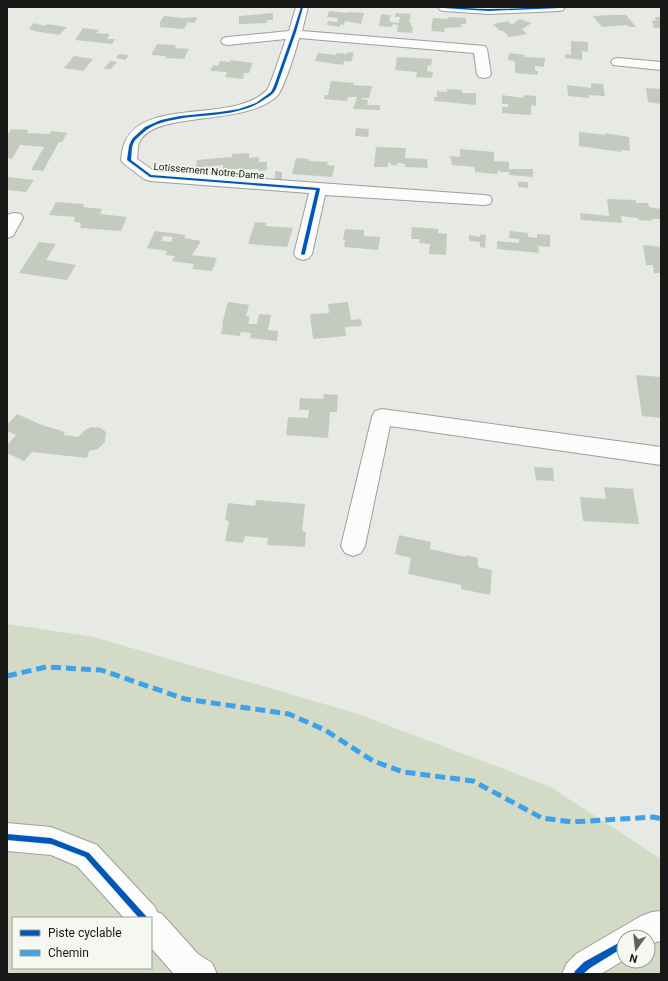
<svg xmlns="http://www.w3.org/2000/svg" width="668" height="981" font-family="Roboto,sans-serif">
  <style>
    .green { fill: #d3dbc6; fill-rule: evenodd }
    .building { fill: #c5cabe; fill-rule: evenodd }
    .lines { fill: none; stroke-linecap: round; stroke-linejoin: round }
    .minor-casing { stroke: #9e9f9c; stroke-width: 2 }
    .minor { fill: #fbfcfb; fill-rule: evenodd }
    .quiet { stroke: #3da2ea; stroke-width: 5; stroke-dasharray: 10 5; stroke-linecap: butt }
    .cycleway-casing { stroke: #f5f8f1; stroke-width: 3 }
    .cycleway { fill: #0057b8; fill-rule: evenodd }
    .labels { text-anchor: middle; dominant-baseline: central; stroke-width: 3; stroke-linejoin: round; paint-order: stroke }
    .far-street-label { font-size: 10px; fill: #181917; stroke: #f5f8f1 }
  </style>
  <rect width="100%" height="100%" fill="#e7e9e5"/>
  <path class="green" d="M7,624l87,13 261,76 194,73 112,73v115h-654zM13,918h138v50h-138zM624,937h24v24h-24z"/>
  <g class="building">
    <path d="M329,11l18,2 1,-1 16,1 -3,11 -16,-3 -1,4 -3,-1 -1,3 -13,-2 1,-4 9,1 1,-4 -11,-1z"/>
    <path d="M273,13v7h-6v3l-28,1v-8z"/>
    <path d="M396,13l15,1 -2,9h2v4h2l-1,6 -15,-1 1,-7 -5,-1 -1,3 -13,-1 2,-12 10,1 -2,5 2,2 8,1 1,-6h-5z"/>
    <path d="M610,15h16l10,12h-7l-2,-2 -25,2 -9,-11z"/>
    <path d="M164,16l19,2 15,-1 -4,6 -6,-1 -4,7 -25,-2 2,-3h-2z"/>
    <path d="M448,17l18,1v6h-5v3l-16,1 -1,4 -13,-1 2,-13 15,1z"/>
    <path d="M655,17h6v11h-7l-2,-8 4,1z"/>
    <path d="M519,19l13,4 -10,6 5,5 -18,3 -6,-6h-3l-7,-7 15,-3 3,3 6,-1h-3z"/>
    <path d="M34,23l11,3 2,-2 20,3 -8,8 -25,-4 -5,-3z"/>
    <path d="M83,28l16,2 -3,3 14,1 -3,5h8l-3,5 -37,-4z"/>
    <path d="M571,41l17,1v10l-6,-1v9l-17,-2v-4l6,1z"/>
    <path d="M157,44l19,1 -1,3 14,1 -5,10 -19,-1 1,-2 -15,-1z"/>
    <path d="M348,52l6,1 -3,9 -7,-1 -1,4 -28,-4 3,-8 18,2 1,-2 10,1z"/>
    <path d="M509,53l16,2 -1,2 21,1 -1,9 -9,-1v5h3v4l-23,-2v-12l-7,-1z"/>
    <path d="M119,54l10,1 -4,5 -9,-2z"/>
    <path d="M74,56l19,3 -10,12 -19,-3z"/>
    <path d="M397,57l35,2 -1,7 -3,-1 -1,6 6,1 -1,6 -16,-1 1,-5 -22,-2z"/>
    <path d="M231,60l22,3 -4,10h-5l-1,6 -18,-2 2,-5 -17,-1 3,-6 5,1 2,-5 10,1z"/>
    <path d="M110,61l7,1 -6,7h-7z"/>
    <path d="M331,81l23,2 -1,2 19,1 -3,12h-7l-1,1 7,1 -1,5h13v5l-27,-1 4,-12h-9l-1,4 -23,-2 1,-4h3z"/>
    <path d="M591,83l12,1 2,12 -16,-1v3l-21,-2 -1,-11 24,3z"/>
    <path d="M646,88l15,1v15l-13,-2z"/>
    <path d="M447,89l15,1v3h14v12l-42,-4v-4h3v-6l10,1z"/>
    <path d="M502,95l21,3 1,-3 12,1v10l-5,-1v10l-29,-2v-6h6v-3h-6z"/>
    <path d="M356,128l13,1 -1,8 -13,-1z"/>
    <path d="M11,129l17,1 -1,3 22,1 2,-3 16,2 -5,9h-3l-16,29 -12,-1 13,-23 -24,-2 -8,14 -5,-1v-22z"/>
    <path d="M579,132l27,3 -1,-2 24,4 1,14 -9,-1v2l-42,-6z"/>
    <path d="M376,147l30,1 -1,10 22,1 1,9 -23,-1v-3l-8,-1v3l-6,-1v-2h-3v4h-14z"/>
    <path d="M460,149l34,3v9l15,1v7h24v8l-24,-2v-3h-9v-1h-2l-1,3 -22,-2v-5l-23,-2 -2,-9 10,1z"/>
    <path d="M249,153v5l10,-1v5h8v8l-8,1v-2h-36v-4l-27,3 1,-8 35,-3v-3z"/>
    <path d="M296,158l13,1v2l19,1 -1,3 8,1 -3,11 -40,-3z"/>
    <path d="M275,171l7,1v8l-7,-1z"/>
    <path d="M7,177l27,3 -8,12 -19,-2z"/>
    <path d="M518,182h10v6l-10,-1z"/>
    <path d="M607,199l29,1v3h12l1,4 12,2v10h-10l1,2 -13,-1 -1,-2 -17,-2 1,7 -41,-3 -1,-7 29,3z"/>
    <path d="M56,202l28,2 -1,3 19,2 -2,5 27,3 -6,14 -41,-3 1,-4 -2,-2h-5l1,-5 -26,-2z"/>
    <path d="M255,222l12,1 -2,3 28,2 -6,19 -39,-3z"/>
    <path d="M412,227l26,2v4l9,1 -1,21 -17,-1 1,-10 -11,-1 1,-4h-9z"/>
    <path d="M345,229l19,1v6l16,1 -2,13 -34,-3 1,-7h-2z"/>
    <path d="M155,231l31,4 -2,3 17,3 -9,14 25,3 -5,13 -20,-2 2,-5 -22,-3 3,-5 -10,-1 2,-4 -20,-3zM163,236l10,1 -2,5 -10,-1z"/>
    <path d="M510,231l18,2v4l9,1v-4l13,1v12l-12,-1 1,7 -42,-4v-8l22,2v-4l-10,-1z"/>
    <path d="M480,234l6,1 -1,13 -5,-1v-5l-11,-1v-6l11,2z"/>
    <path d="M39,242l17,2 -10,16 30,5 -9,15 -48,-7z"/>
    <path d="M643,245l18,2v26h-7l-1,-8h-7z"/>
    <path d="M228,302l21,3 -3,11 4,1 -2,7h9l2,-10 12,1 -3,15 10,1 -1,10 -27,-3 1,-5 -10,-1 -1,4 -19,-2 2,-10h-1z"/>
    <path d="M348,302l3,18 10,-1 1,7 -17,1 1,9 -33,3 -3,-25 19,-1 -1,-9z"/>
    <path d="M636,375l25,2v41l-19,-2z"/>
    <path d="M324,394l14,1 -1,17h-7l-2,26 -42,-3 2,-18 20,1 1,-8h-10l1,-12 23,1z"/>
    <path d="M17,414l25,11 23,7 -2,3 15,2 7,-7 6,-3 10,1 5,4 -1,10 -7,7 -9,2 -2,7 -55,-6 -8,9 -17,-8v-8l9,-10 -9,-4v-6z"/>
    <path d="M534,467l19,1 1,13 -18,-1z"/>
    <path d="M604,487l29,2 6,35 -56,-3 -3,-24 26,2z"/>
    <path d="M256,500l49,4 -3,27 4,1 -1,15 -38,-2 1,-7 -23,-2 -2,7 -18,-2 4,-20 -4,-1 3,-17 27,3z"/>
    <path d="M399,535l32,7 -1,7 36,8v-2l12,3v9l14,3 -2,25 -29,-6v-4l-53,-11 3,-16 -16,-4z"/>
  </g>
  <g class="lines">
    <g class="minor-casing">
      <g id="minor">
        <path d="M296,7h12l-6,24 183,15 2,3 4,25 -2,3 -5,1 -5,-1 -2,-3 -3,-21 -175,-15c-3,12 -15,50 -21,57 -32,33 -124,14 -139,48 -2,5 -1,11 -2,16l17,12 330,24 6,1 2,4 -2,4 -6,1 -159,-10 -13,59 -3,4 -6,2 -6,-2 -3,-4 15,-61 -159,-12 -6,-2 -21,-16 -2,-3c1,-6 1,-12 4,-18 20,-45 109,-18 142,-52 3,-3 16,-43 19,-51l-58,6 -5,-1 -2,-3 2,-3 5,-1 61,-6z"/>
        <path d="M438,7h127l-2,3 -4,1 -71,3 -44,-3 -4,-1z"/>
        <path d="M618,58l43,4v8l-48,-5 -2,-3 2,-3z"/>
        <path d="M15,213l6,1 2,4 -10,18 -6,2v-21l2,-3z"/>
        <path d="M382,409l279,38v18l-271,-39 -25,120 -4,7 -8,3 -8,-3 -4,-7 31,-129 3,-6z"/>
        <path d="M7,823l44,4 46,18 58,62 2,5 5,2 36,40 14,9 5,11h-43l-23,-26v-30h-27l-47,-52 -26,-11 -44,-4z"/>
        <path d="M661,911v30l-5,1 -8,5v-10h-24v23l-23,14h-39l5,-11 9,-9 65,-38 11,-4z"/>
      </g>
    </g>
    <use href="#minor" class="minor"/>
    <path class="quiet" d="M7,676l39,-9 55,3 84,29 104,15 36,16 48,31 30,11 70,9 69,37 30,4 82,-5 7,2"/>
    <g class="cycleway-casing">
      <g id="cycleway">
        <path d="M301,7h2l-7,25 -19,54c-2,7 -7,10 -12,13 -26,19 -62,14 -92,21 -11,2 -22,5 -30,13 -3,3 -7,5 -9,9 -3,5 -2,12 -3,18l20,15 168,13 1,1 -15,65 -2,1 -2,-1 15,-64 -166,-13 -23,-17 2,-14 2,-5 2,-3 12,-11 16,-7 19,-4 40,-4 19,-3 17,-6 15,-11 3,-6 19,-54z"/>
        <path d="M443,7c15,0 31,2 46,2 24,0 48,-2 71,-2l-1,1 -71,3 -44,-3z"/>
        <path d="M7,834l44,4 38,15 57,63 1,2h-8l-54,-61 -34,-13 -44,-4z"/>
        <path d="M624,940v7l-34,21 -7,6h-9l1,-3 9,-9z"/>
      </g>
    </g>
    <use href="#cycleway" class="cycleway"/>
  </g>
  <g class="labels">
    <g class="far-street-label">
      <text transform="translate(209 171) rotate(5)">Lotissement Notre-Dame</text>
    </g>
  </g>
  <rect width="668" height="981" fill="none" stroke="#181917" stroke-width="16"/>
  <rect x="12" y="917" width="140" height="52" fill="#f5f8f1" stroke="#9d9f9a"/>
  <rect x="20" y="930" width="20" height="6" fill="#0057b8" stroke="#9d9f9a"/>
  <text x="48" y="937" font-size="12" fill="#181917">Piste cyclable</text>
  <rect x="20" y="950" width="20" height="6" fill="#3da2ea" stroke="#9d9f9a"/>
  <text x="48" y="957" font-size="12" fill="#181917">Chemin</text>
  <g transform="translate(636 949) rotate(195)"><circle r="19" fill="#f5f8f1" stroke="#9d9f9a"/>
  <path d="M0-3L7 15L0 10L-7 15Z" fill="#60625f"/>
  <text y="-6" font-size="11" font-weight="bold" text-anchor="middle" fill="#181917">N</text>
  </g>
</svg>
